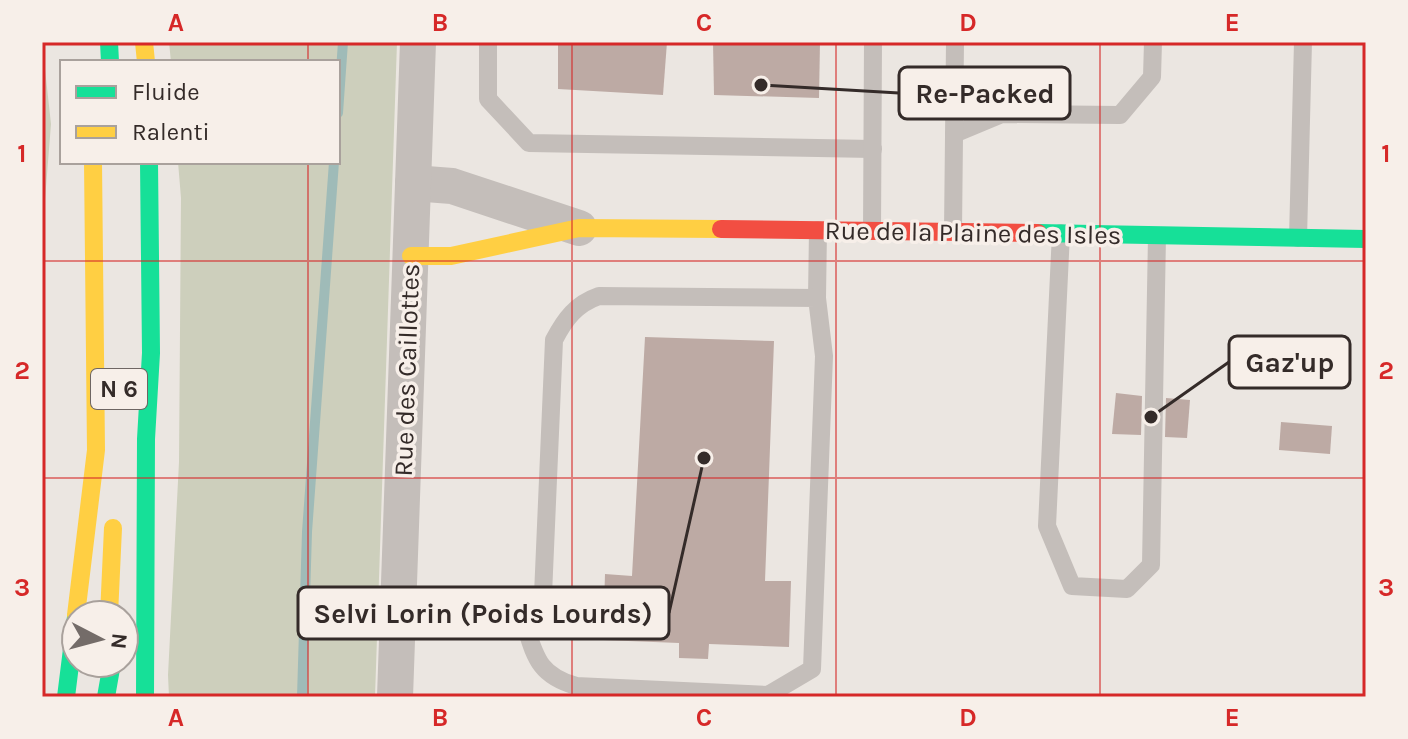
<svg xmlns="http://www.w3.org/2000/svg" width="1408" height="739" font-family="Karla,sans-serif">
  <style>
    .green { fill: #cdcfbc }
    .lines { fill: none; stroke-linecap: round; stroke-linejoin: round }
    .stream { stroke: #9fbbb8; stroke-width: 10 }
    .building { fill: #bdaaa4 }
    .lane { stroke: #c4beba; stroke-width: 18 }
    .street { stroke: #c4beba; stroke-width: 36 }
    .fast { stroke: #16e098; stroke-width: 18 }
    .slow { stroke: #ffcf43; stroke-width: 18 }
    .jam { stroke: #f24e42; stroke-width: 18 }
    .grid { fill: none; stroke: #d62828; stroke-width: 2; stroke-opacity: 0.55 }
    .labels { text-anchor: middle; dominant-baseline: central; stroke-width: 7; stroke-linejoin: round; paint-order: stroke }
    .shield { fill: #f7efe9; stroke: #6e6663; stroke-width: 2 }
    .shield-label { font-size: 24px; font-weight: bold; fill: #342b29 }
    .street-label { font-size: 26px; fill: #342b29; stroke: #f7efe9 }
    .leader { fill: none; stroke: #342b29; stroke-width: 3 }
    .callout-dot { fill: #342b29; stroke: #f7efe9; stroke-width: 3 }
    .callout { fill: #f7efe9; stroke: #342b29; stroke-width: 3 }
    .callout-label { font-size: 28px; text-anchor: middle; font-weight: bold; fill: #342b29 }
    .neatline { fill: none; stroke: #d62828; stroke-width: 3 }
    .grid-label { font-size: 26px; text-anchor: middle; font-weight: bold; fill: #d62828 }
  </style>
  <rect width="100%" height="100%" fill="#ebe6e1"/>
  <g class="green">
    <path d="M42,42l9,82 -7,88 -2,305z"/>
    <path d="M169,42h228l-22,655h-206l-1,-22 11,-213 2,-264 -3,-36h160v-100h-167z"/>
  </g>
  <g class="lines">
    <g class="stream">
      <path d="M338,113l5,-71"/>
      <path d="M302,697l5,-165 27,-370"/>
    </g>
  </g>
  <g class="building">
    <path d="M558,42h109l-4,53 -105,-6z"/>
    <path d="M713,42h107l-1,56 -105,-3z"/>
    <path d="M645,337l129,4 -9,240h26l-2,66 -80,-3 -1,15 -29,-1v-15l-76,-3 2,-66 27,2z"/>
    <path d="M1116,393l26,3 -1,39 -29,-1z"/>
    <path d="M1166,398l24,2 -3,38 -22,-1z"/>
    <path d="M1281,422l51,4 -2,28 -51,-4z"/>
  </g>
  <g class="lines">
    <g class="lane">
      <path d="M488,42v57l41,44 344,6"/>
      <path d="M954,134l48,-20 118,1 32,-38 1,-35"/>
      <path d="M872,231l1,-189"/>
      <path d="M953,231l2,-189"/>
      <path d="M1061,233l-14,293 25,60 55,3 24,-24 6,-329"/>
      <path d="M1298,238l5,-196"/>
      <path d="M817,298l1,-68"/>
      <path d="M397,628h129l17,-33 11,-255c11,-21 22,-36 45,-44l218,2 7,58 -12,313 -44,26 -192,-9c-34,-10 -40,-25 -50,-58"/>
    </g>
    <g class="street">
      <path d="M413,183l39,3 127,42"/>
      <path d="M395,697l23,-655"/>
    </g>
    <g class="fast">
      <path d="M109,42l1,20"/>
      <path d="M1038,233l328,6"/>
      <path d="M66,697l10,-80"/>
      <path d="M106,697l6,-34"/>
      <path d="M145,697l1,-258 5,-86 -2,-191"/>
    </g>
    <g class="slow">
      <path d="M144,42l2,20"/>
      <path d="M411,256h40l128,-28 142,1"/>
      <path d="M76,615l20,-165 -3,-288"/>
      <path d="M109,615l4,-87"/>
    </g>
    <path class="jam" d="M721,229l317,4"/>
  </g>
  <path class="grid" d="M308,42v20M572,42v655M836,42v655M1100,42v655M308,162v535M42,261h1324M42,478h1324"/>
  <g class="labels">
    <rect class="shield" x="91" y="369" width="56" height="40" rx="6"/>
    <g class="shield-label">
      <text x="119" y="389">N 6</text>
    </g>
    <g class="street-label">
      <text transform="translate(973 233) rotate(1)">Rue de la Plaine des Isles</text>
      <text transform="translate(407 370) rotate(-88)">Rue des Caillottes</text>
    </g>
  </g>
  <path class="leader" d="M761 85L899 93M1151 417L1229 362M704 458L669 613"/>
  <g class="callout-dot">
    <circle cx="761" cy="85" r="8"/>
    <circle cx="1151" cy="417" r="8"/>
    <circle cx="704" cy="458" r="8"/>
  </g>
  <g class="callout">
    <rect x="899" y="67" width="171" height="52" rx="8"/>
    <rect x="1229" y="336" width="121" height="52" rx="8"/>
    <rect x="298" y="587" width="371" height="52" rx="8"/>
  </g>
  <g class="callout-label">
    <text x="985" y="103">Re-Packed</text>
    <text x="1290" y="372">Gaz'up</text>
    <text x="483" y="623">Selvi Lorin (Poids Lourds)</text>
  </g>
  <rect width="1408" height="739" fill="none" stroke="#f7efe9" stroke-width="88"/>
  <rect x="60" y="60" width="280" height="104" fill="#f7efe9" stroke="#a9a19c" stroke-width="2"/>
  <rect x="76" y="86" width="40" height="12" fill="#16e098" stroke="#a9a19c" stroke-width="2"/>
  <text x="132" y="100" font-size="24" fill="#342b29">Fluide</text>
  <rect x="76" y="126" width="40" height="12" fill="#ffcf43" stroke="#a9a19c" stroke-width="2"/>
  <text x="132" y="140" font-size="24" fill="#342b29">Ralenti</text>
  <g transform="translate(100 639) rotate(96)"><circle r="38" fill="#f7efe9" stroke="#a9a19c" stroke-width="2"/>
  <path d="M0-6L14 30L0 20L-14 30Z" fill="#746c69"/>
  <text y="-12" font-size="22" font-weight="bold" text-anchor="middle" fill="#342b29">N</text>
  </g>
  <rect x="44" y="44" width="1320" height="651" class="neatline"/>
  <g class="grid-label">
    <text x="176" y="31">A</text>
    <text x="440" y="31">B</text>
    <text x="704" y="31">C</text>
    <text x="968" y="31">D</text>
    <text x="1232" y="31">E</text>
    <text x="22" y="162">1</text>
    <text x="1386" y="162">1</text>
    <text x="22" y="379">2</text>
    <text x="1386" y="379">2</text>
    <text x="22" y="596">3</text>
    <text x="1386" y="596">3</text>
    <text x="176" y="726">A</text>
    <text x="440" y="726">B</text>
    <text x="704" y="726">C</text>
    <text x="968" y="726">D</text>
    <text x="1232" y="726">E</text>
  </g>
</svg>
